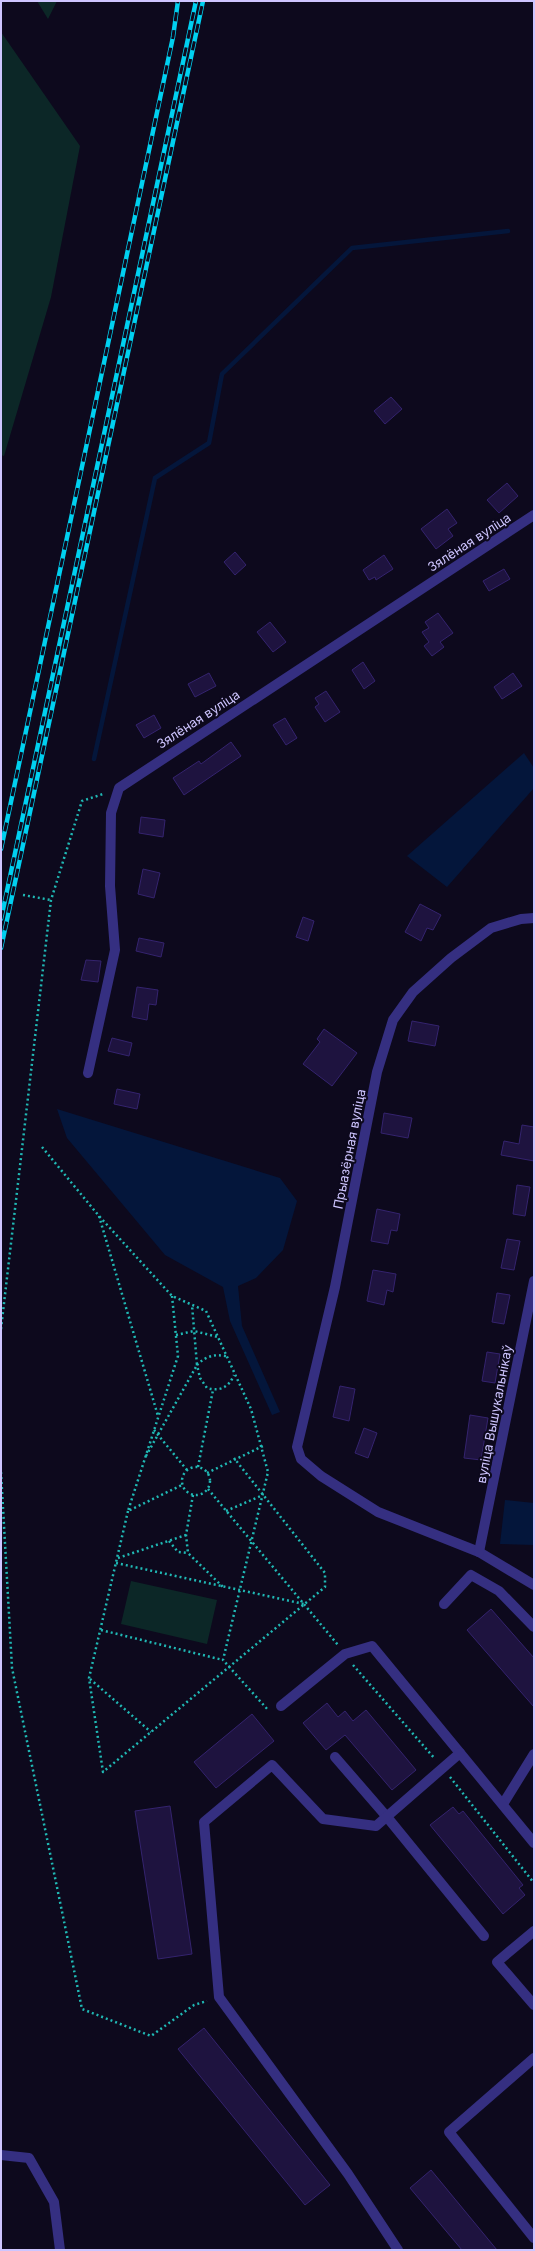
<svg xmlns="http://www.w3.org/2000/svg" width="535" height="2251" font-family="Inter,sans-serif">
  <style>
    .green { fill: #0c2727 }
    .water { fill: #04163b }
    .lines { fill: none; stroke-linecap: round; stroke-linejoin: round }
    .stream { stroke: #04163b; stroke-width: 4.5 }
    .building { fill: #1e133f; stroke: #34236e }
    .path { stroke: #20b8b4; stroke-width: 2.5; stroke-dasharray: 2 3; stroke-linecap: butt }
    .minor { stroke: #352f81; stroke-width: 10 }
    .rail-casing { stroke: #00d0f0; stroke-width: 4.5 }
    .rail { stroke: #0d091d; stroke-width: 3; stroke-dasharray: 9; stroke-linecap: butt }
    .labels { text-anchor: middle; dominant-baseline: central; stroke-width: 4; stroke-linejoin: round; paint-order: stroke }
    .street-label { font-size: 13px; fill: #cec5ff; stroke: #0d091d }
  </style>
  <rect width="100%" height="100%" fill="#0d091d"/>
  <g class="green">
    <path d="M37,1h20l-9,18z"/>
    <path d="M1,32l79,114 -29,151 -47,159 -3,-1z"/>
    <path d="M131,1581l86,19 -10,44 -86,-20z"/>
  </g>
  <g class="water">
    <path d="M524,753l10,15v20l-87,99 -40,-31z"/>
    <path d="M57,1109l223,69 17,23 -14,49 -27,28 -18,8 4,40 38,86 -8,3 -42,-94 -7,-34 -58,-32 -98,-117z"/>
    <path d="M505,1500l29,3v42l-34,-1z"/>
  </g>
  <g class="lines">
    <path class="stream" d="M94,759l61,-281 54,-35 13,-69 130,-126 156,-17"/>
  </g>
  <g class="building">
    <path d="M391,397l11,12 -17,15 -11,-13z"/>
    <path d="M507,483l11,13 -19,17 -12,-13z"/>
    <path d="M447,509l10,14 -9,6 5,7 -17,13 -15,-20z"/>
    <path d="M235,552l11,13 -11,10 -11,-13z"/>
    <path d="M384,555l9,14 -17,11 -1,-3 -6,3 -6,-10z"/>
    <path d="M504,569l6,10 -21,12 -6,-10z"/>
    <path d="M438,613l15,20 -13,9 4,5 -12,9 -8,-10 5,-4 -7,-10 7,-4 -4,-6z"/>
    <path d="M270,622l16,20 -13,10 -16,-20z"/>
    <path d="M363,662l12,19 -11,8 -12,-19z"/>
    <path d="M209,673l7,13 -21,11 -7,-13z"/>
    <path d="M513,673l9,13 -20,13 -8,-12z"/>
    <path d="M326,691l14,21 -15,10 -10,-15 4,-3 -4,-6z"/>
    <path d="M154,715l7,13 -17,10 -8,-13z"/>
    <path d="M285,718l12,20 -11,7 -13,-20z"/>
    <path d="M231,742l10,14 -57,39 -11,-17 26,-17 2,3z"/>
    <path d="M141,817l24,3 -2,17 -24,-4z"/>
    <path d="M143,869l17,4 -6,25 -16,-4z"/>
    <path d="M420,904l21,11 -8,15 -6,-2 -6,13 -16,-9z"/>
    <path d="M303,917l11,4 -6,20 -12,-4z"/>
    <path d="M139,938l25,5 -3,14 -25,-6z"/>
    <path d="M86,960l15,1 -3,21 -17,-2z"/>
    <path d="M137,987l21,3 -2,15 -7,-1 -2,16 -15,-3z"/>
    <path d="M412,1021l27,5 -4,20 -27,-5z"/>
    <path d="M324,1029l33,24 -25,33 -29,-22 17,-22 -3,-3z"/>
    <path d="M112,1038l20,5 -3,13 -21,-5z"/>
    <path d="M117,1089l23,5 -3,15 -23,-5z"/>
    <path d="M384,1113l28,5 -4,20 -27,-5z"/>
    <path d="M522,1125l12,2v34l-33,-6 3,-14 15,3z"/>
    <path d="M517,1185l13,2 -5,29 -12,-2z"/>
    <path d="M377,1209l23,5 -3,17 -6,-1 -3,14 -17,-3z"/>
    <path d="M507,1239l13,2 -6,29 -13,-2z"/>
    <path d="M373,1270l23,4 -3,18 -6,-2 -3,15 -17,-4z"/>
    <path d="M497,1293l13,2 -6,29 -12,-2z"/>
    <path d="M487,1352l13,2 -5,29 -13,-2z"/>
    <path d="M340,1386l15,3 -6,32 -16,-4z"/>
    <path d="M470,1415l18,3 -7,42 -17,-2z"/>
    <path d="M364,1428l13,5 -9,25 -13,-5z"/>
    <path d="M491,1609l43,49v49l-67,-77z"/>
    <path d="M327,1703l11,14 7,-6 8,10 13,-11 50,60 -24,20 -47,-55 -19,15 -23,-27z"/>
    <path d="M252,1714l22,27 -58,47 -22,-26z"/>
    <path d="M170,1806l22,148 -34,5 -23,-148z"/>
    <path d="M453,1807l6,7 4,-3 60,74 -4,3 6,7 -22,19 -73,-89z"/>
    <path d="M204,2028l126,157 -25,20 -127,-156z"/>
    <path d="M431,2170l66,80h-35l-52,-62z"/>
  </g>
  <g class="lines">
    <g class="path">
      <path d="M23,895l28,5"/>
      <path d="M42,1147l57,69 73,80 34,15 45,98 17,63 -45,188 46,51"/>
      <path d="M99,1216l59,200"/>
      <path d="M172,1296l6,60 -50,155 54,-26"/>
      <path d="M1,1329l50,-429 31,-99 21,-7"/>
      <path d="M176,1335l18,-4 24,6"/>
      <path d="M226,1356c-12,-2 -20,0 -29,9l3,13 7,10c13,4 22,-1 27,-13"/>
      <path d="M154,1430l33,40"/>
      <path d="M146,1456l51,-91 -5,-60"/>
      <circle cx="196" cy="1481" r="14"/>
      <path d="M198,1467l15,-77"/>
      <path d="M1,1472l11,196 70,341 69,27 43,-31 13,-4"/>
      <path d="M207,1473l56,-27"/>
      <path d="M208,1489l130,156"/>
      <path d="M193,1495l-7,40 2,18 36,35"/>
      <path d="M128,1511l-39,167 14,94 222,-185v-14l-91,-115"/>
      <path d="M226,1511l37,-16"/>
      <path d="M169,1541l9,11 10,1"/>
      <path d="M118,1558l68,-23"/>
      <path d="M116,1563l188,41"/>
      <path d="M101,1630l122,30"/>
      <path d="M353,1665l82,94"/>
      <path d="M90,1679l61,53"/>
      <path d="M450,1777l84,106"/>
    </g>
    <g class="minor">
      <path d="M534,918l-13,1 -30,9 -40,30 -38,34 -20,28 -16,52 -42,215 -38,160 4,12 20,17 57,36 101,40 55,33"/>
      <path d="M88,1073l27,-123 -5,-64 1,-73 8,-25 415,-273"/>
      <path d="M479,1552l55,-271"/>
      <path d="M444,1604l27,-29 28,16 35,36"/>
      <path d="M281,1706l64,-52 27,-8 88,107"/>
      <path d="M335,1757l52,60 97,119"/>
      <path d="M503,1804l31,-50"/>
      <path d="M534,1931l-37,31 37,43"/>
      <path d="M534,2058l-85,74 85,106"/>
      <path d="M1,2155l28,3 25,44 6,48"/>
      <path d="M398,2250l-50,-76 -129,-177 -15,-175 68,-57 51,54 53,7 84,-73 74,90"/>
    </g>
    <g class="rail-casing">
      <g id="rail">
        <path d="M1,849l172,-812 5,-36"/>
        <path d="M1,919l195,-918"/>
        <path d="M1,948l202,-947"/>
      </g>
    </g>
    <use href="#rail" class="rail"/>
  </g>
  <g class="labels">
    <g class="street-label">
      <text transform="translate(469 542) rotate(-33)">Зялёная вуліца</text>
      <text transform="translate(198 719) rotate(-33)">Зялёная вуліца</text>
      <text transform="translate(349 1149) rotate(-79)">Прыазёрная вуліца</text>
      <text transform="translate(494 1414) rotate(-79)">вуліца Вышукальнікаў</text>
    </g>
  </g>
  <rect width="535" height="2251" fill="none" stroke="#cec5ff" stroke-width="4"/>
</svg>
